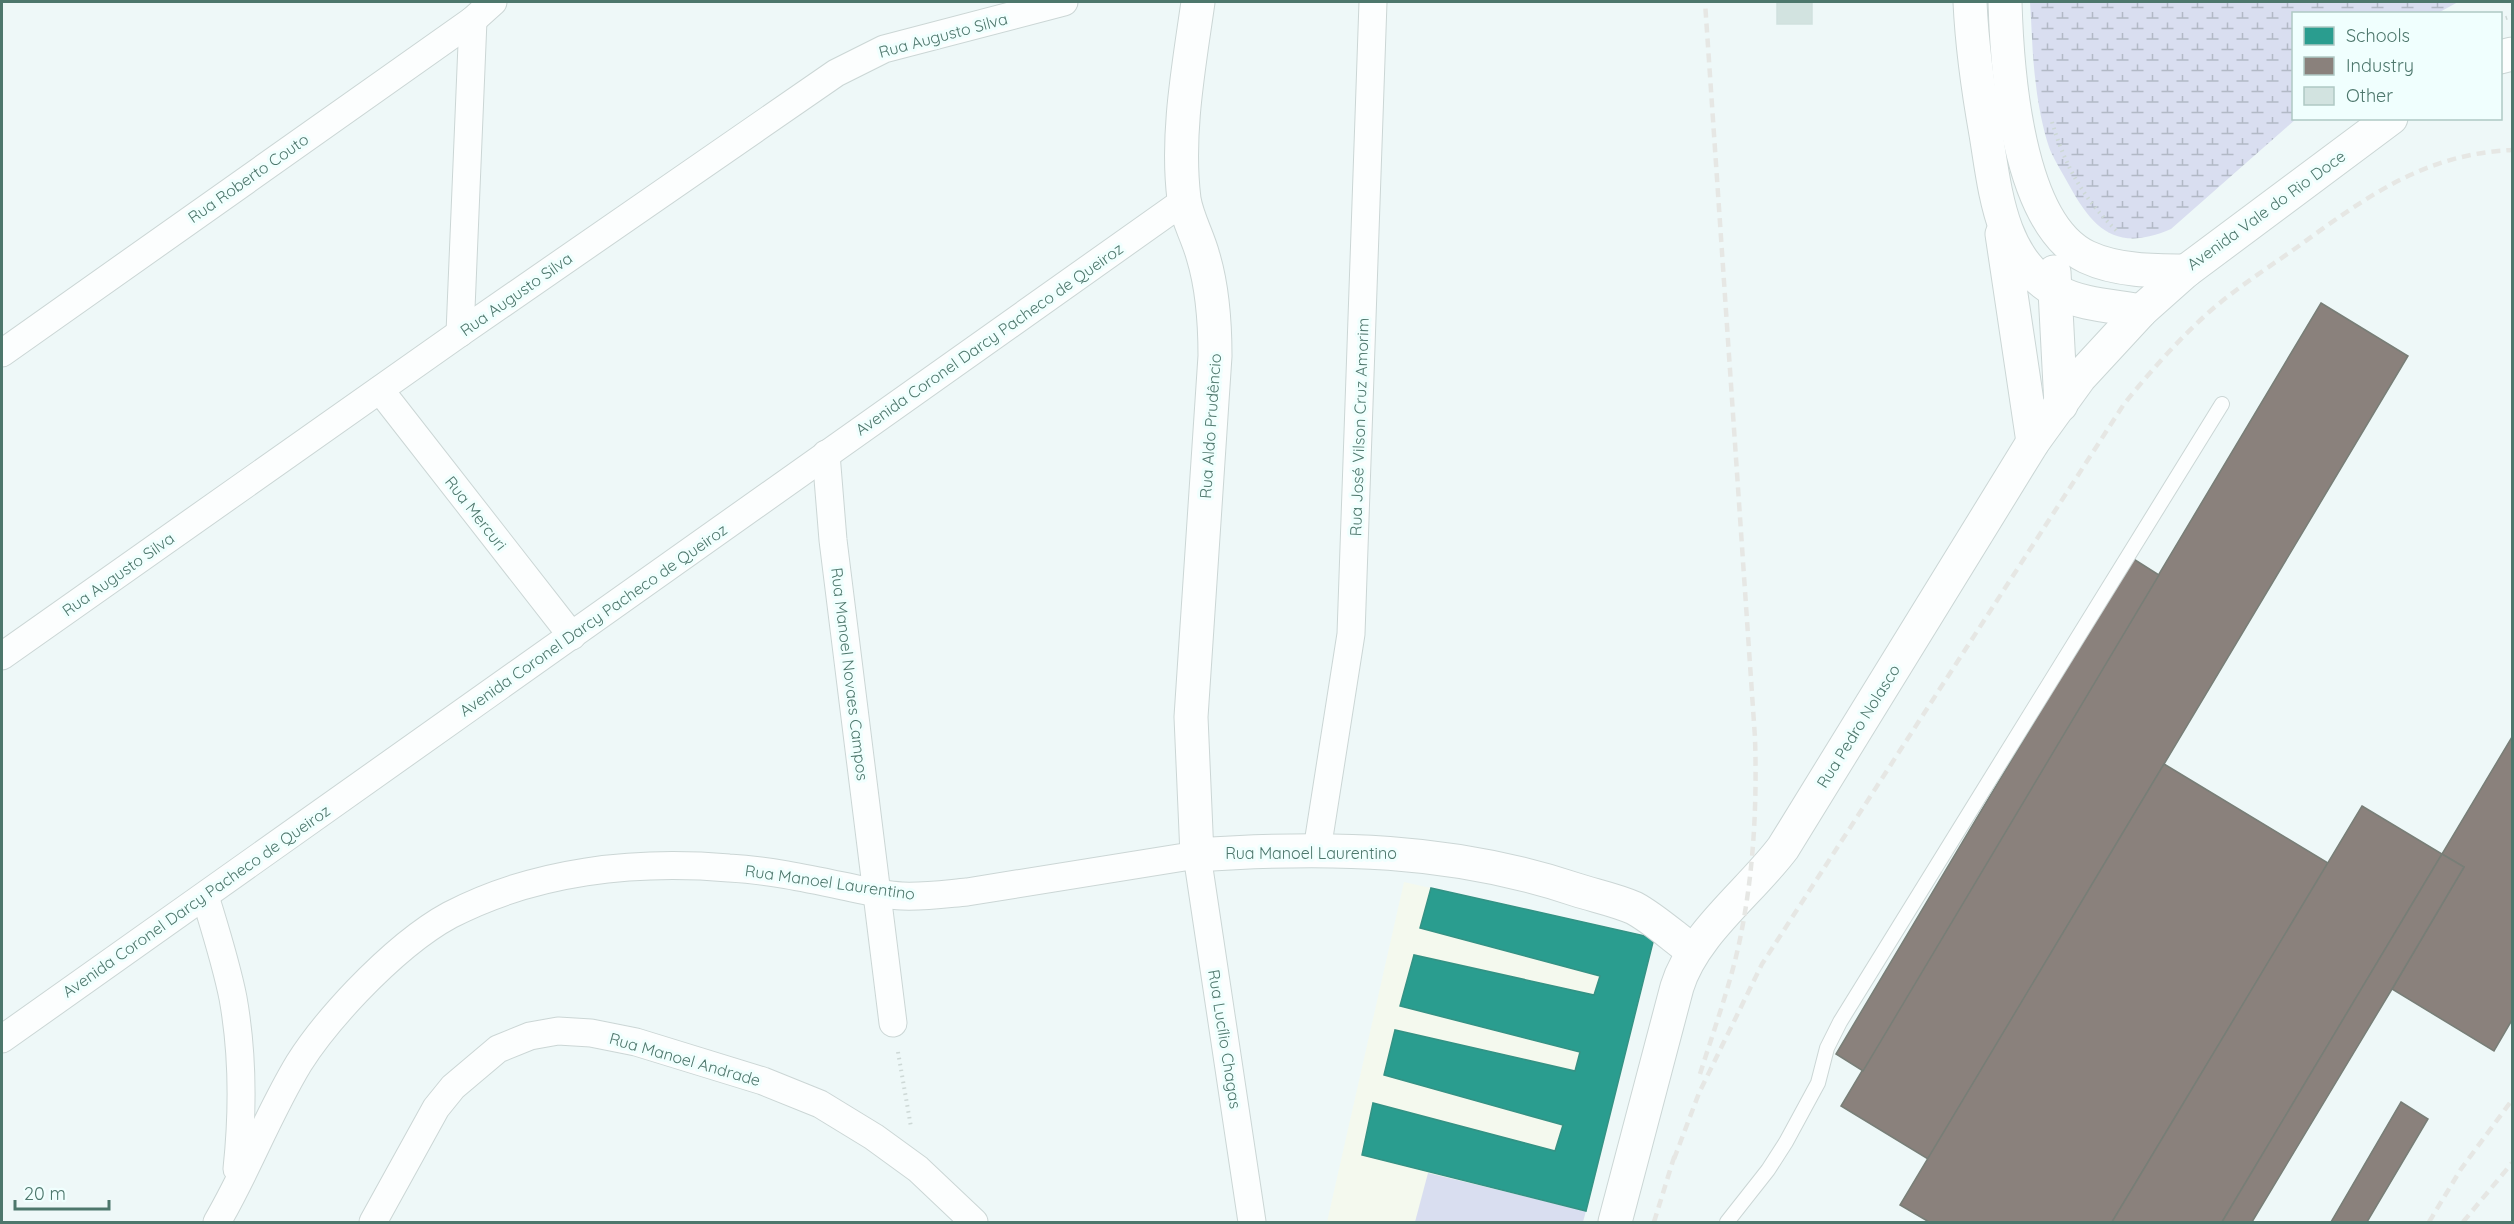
<svg xmlns="http://www.w3.org/2000/svg" width="2514" height="1224" font-family="Quicksand,sans-serif">
  <style>
    .education { fill: #f4f9ee }
    .grass { fill: #d9def0 }
    .wetland { fill: url(#wetland-marsh) }
    .schools { fill: #2a9d8f; stroke: #349284; stroke-width: 1.5 }
    .industry { fill: #8a817c; stroke: #787e77; stroke-width: 1.5 }
    .building { fill: #d2e3e0; stroke: #d0e1de; stroke-width: 1.5 }
    .lines { fill: none; stroke-linecap: round; stroke-linejoin: round }
    .service-casing { stroke: #cbd6d5; stroke-width: 16 }
    .minor-casing { stroke: #cbd6d5; stroke-width: 29 }
    .tertiary-casing { stroke: #cbd6d5; stroke-width: 35 }
    .path { stroke: #cdd8d6; stroke-width: 4; stroke-dasharray: 1.5 4.5; stroke-linecap: butt }
    .service { stroke: #fcfefe; stroke-width: 14 }
    .minor { stroke: #fcfefe; stroke-width: 27 }
    .tertiary { stroke: #fcfefe; stroke-width: 33 }
    .rail { stroke: #e6e7e4; stroke-width: 4.5; stroke-dasharray: 9 6; stroke-linecap: butt }
    .labels { text-anchor: middle; dominant-baseline: central; stroke-width: 6; stroke-linejoin: round; paint-order: stroke }
    .street-label { font-size: 16px; fill: #4d776c; stroke: #f0fffe }
  </style>
  <defs>
    <pattern id="wetland-marsh" width="20" height="14" patternUnits="userSpaceOnUse" patternTransform="scale(1.5)"><rect width="20" height="14" fill="#d9def0"/><path d="M1 5h8M5 5V1M11 12h8M15 12V8" fill="none" stroke="#b2b9c6"/></pattern>
  </defs>
  <rect width="100%" height="100%" fill="#eef8f8"/>
  <path class="education" d="M1404,882l250,56 -71,284h-256z"/>
  <path class="grass" d="M1428,1173l158,38 -3,11h-168z"/>
  <path class="wetland" d="M2030,2h428l-20,11 -144,1v104l2,1 -125,110c-53,23 -77,2 -102,-44 -6,-11 -13,-22 -18,-33 -7,-17 -13,-48 -15,-67 -4,-28 -4,-56 -6,-83z"/>
  <path class="schools" d="M1431,888l223,50 -68,273 -224,-56 11,-52 182,48 8,-26 -179,-50 11,-45 180,41 5,-19 -180,-46 14,-51 180,40 6,-19 -180,-48z"/>
  <g class="industry">
    <path d="M2321,303l87,53 -480,803 -87,-53z"/>
    <path d="M2132,558l27,17 -296,496 -27,-17z"/>
    <path d="M2512,737v283l-18,31 -102,-62 72,-122 -22,-13z"/>
    <path d="M2164,764l164,99 -216,359h-183l-29,-17z"/>
    <path d="M2362,806l80,48 -220,368h-110z"/>
    <path d="M2442,854l22,13 -72,122 -140,233h-30z"/>
    <path d="M2401,1102l27,17 -61,103h-36z"/>
  </g>
  <rect class="building" x="1777" y="2" width="35" height="22"/>
  <g class="lines">
    <g class="service-casing">
      <path id="service" d="M1727,1222l41,-52 18,-28 32,-59 9,-35 13,-26 382,-618"/>
    </g>
    <g class="minor-casing">
      <g id="minor">
        <path d="M460,333l13,-313"/>
        <path d="M2,353l471,-333 20,-18"/>
        <path d="M380,390l192,246"/>
        <path d="M826,454l7,86 60,483"/>
        <path d="M2,656l458,-323 376,-260 48,-24 180,-47"/>
        <path d="M1317,850l34,-216 22,-632"/>
        <path d="M205,896c10,33 21,67 28,102 10,56 10,114 4,171"/>
        <path d="M2,1039l1182,-838"/>
        <path d="M217,1222c30,-51 51,-108 82,-159 17,-27 37,-50 58,-72 27,-28 58,-57 93,-76 85,-44 184,-55 279,-47 38,2 76,10 114,18 19,4 39,9 59,10 22,1 43,-2 65,-4l230,-37 55,367"/>
        <path d="M373,1222l63,-114 17,-21 45,-38 32,-13 28,-5 33,2 45,9 127,39 57,23 54,33 44,32 56,53"/>
      </g>
    </g>
    <g class="tertiary-casing">
      <g id="tertiary">
        <path d="M1198,2c-9,64 -22,132 -14,197 3,19 14,38 19,57 10,33 12,66 12,100l-24,361 6,138c131,-9 255,-7 380,35 19,6 39,10 57,18 19,10 41,30 59,43"/>
        <path d="M1970,2c2,44 8,87 16,132 9,55 14,126 70,157 25,14 58,15 85,20"/>
        <path d="M2005,2c2,68 12,222 82,255 30,14 67,14 99,14"/>
        <path d="M2500,57l12,-3"/>
        <path d="M2002,234l31,208"/>
        <path d="M2054,272l7,133"/>
        <path d="M1615,1222l62,-235c16,-53 73,-95 106,-139l250,-406 47,-65 61,-66 45,-40 205,-153"/>
      </g>
    </g>
    <g class="path">
      <path d="M2500,20l12,-4"/>
      <path d="M2052,122c13,44 32,78 66,110"/>
      <path d="M898,1052l13,75"/>
    </g>
    <use href="#service" class="service"/>
    <use href="#minor" class="minor"/>
    <use href="#tertiary" class="tertiary"/>
    <g class="rail">
      <path d="M1700,1074c15,-48 33,-96 42,-145 12,-63 15,-127 13,-191l-50,-736"/>
      <path d="M1674,1159l25,-66 63,-129 362,-560c26,-32 53,-63 84,-91 27,-24 58,-44 88,-65 69,-50 127,-94 216,-98"/>
      <path d="M1654,1222l22,-71"/>
      <path d="M2429,1222l32,-53 51,-69"/>
      <path d="M2463,1222l49,-59"/>
    </g>
  </g>
  <g class="labels">
    <g class="street-label">
      <text transform="translate(943 35) rotate(-15)">Rua Augusto Silva</text>
      <text transform="translate(248 178) rotate(-35)">Rua Roberto Couto</text>
      <text transform="translate(2266 210) rotate(-36)">Avenida Vale do Rio Doce</text>
      <text transform="translate(516 294) rotate(-35)">Rua Augusto Silva</text>
      <text transform="translate(989 339) rotate(-35)">Avenida Coronel Darcy Pacheco de Queiroz</text>
      <text transform="translate(1210 426) rotate(-86)">Rua Aldo Prudêncio</text>
      <text transform="translate(1359 427) rotate(-88)">Rua José Vilson Cruz Amorim</text>
      <text transform="translate(476 513) rotate(52)">Rua Mercuri</text>
      <text transform="translate(118 574) rotate(-35)">Rua Augusto Silva</text>
      <text transform="translate(593 620) rotate(-35)">Avenida Coronel Darcy Pacheco de Queiroz</text>
      <text transform="translate(850 674) rotate(83)">Rua Manoel Novaes Campos</text>
      <text transform="translate(1858 726) rotate(-58)">Rua Pedro Nolasco</text>
      <text x="1311" y="853">Rua Manoel Laurentino</text>
      <text transform="translate(830 882) rotate(8)">Rua Manoel Laurentino</text>
      <text transform="translate(196 901) rotate(-35)">Avenida Coronel Darcy Pacheco de Queiroz</text>
      <text transform="translate(1225 1039) rotate(81)">Rua Lucílio Chagas</text>
      <text transform="translate(685 1059) rotate(16)">Rua Manoel Andrade</text>
    </g>
  </g>
  <rect width="2514" height="1224" fill="none" stroke="#4d776c" stroke-width="6"/>
  <rect x="2292" y="12" width="210" height="108" fill="#f0fffe" stroke="#afc9c4" stroke-width="1.5"/>
  <rect x="2304" y="27" width="30" height="18" fill="#2a9d8f" stroke="#afc9c4" stroke-width="1.5"/>
  <text x="2346" y="42" font-size="18" fill="#4d776c">Schools</text>
  <rect x="2304" y="57" width="30" height="18" fill="#8a817c" stroke="#afc9c4" stroke-width="1.5"/>
  <text x="2346" y="72" font-size="18" fill="#4d776c">Industry</text>
  <rect x="2304" y="87" width="30" height="18" fill="#d2e3e0" stroke="#afc9c4" stroke-width="1.5"/>
  <text x="2346" y="102" font-size="18" fill="#4d776c">Other</text>
  <path d="M15 1200v9h94v-9" fill="none" stroke="#4d776c" stroke-width="3"/>
  <text x="24" y="1200" font-size="18" fill="#4d776c" stroke="#f0fffe" stroke-width="4.5" paint-order="stroke">20 m</text>
</svg>
